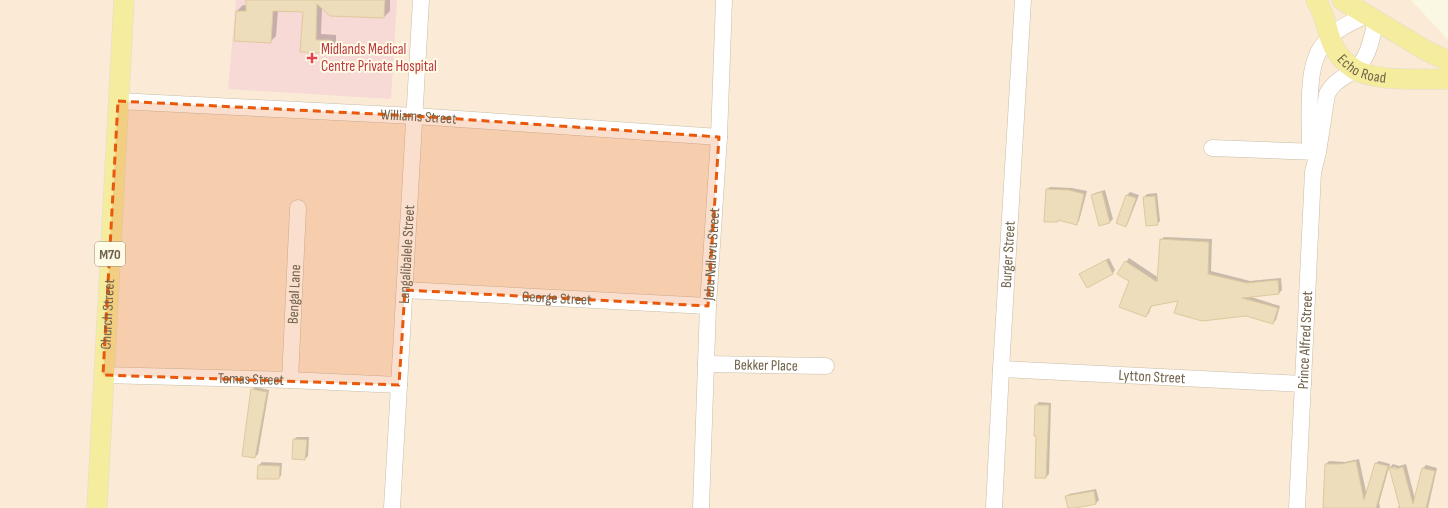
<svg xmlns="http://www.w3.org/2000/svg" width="1448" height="508" font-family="'Sofia Sans Condensed',sans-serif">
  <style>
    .commercial { fill: #faead6 }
    .medical { fill: #f7dad6 }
    .shadow { fill: #0003; fill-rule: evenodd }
    .building { fill: #edb; stroke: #dfc89d }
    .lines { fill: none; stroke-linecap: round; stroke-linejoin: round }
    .minor-casing { stroke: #c8bea7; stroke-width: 17 }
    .major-casing { stroke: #e0dcd7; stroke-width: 21 }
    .minor { stroke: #fff; stroke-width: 16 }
    .major { stroke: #f5ec9e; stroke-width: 20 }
    .marked { fill: #e8590c; fill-opacity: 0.2; stroke: #e8590c; stroke-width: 3; stroke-dasharray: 8 5; stroke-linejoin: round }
    .health-dot { fill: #e0444e; stroke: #fefbe7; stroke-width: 1.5 }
    .labels { text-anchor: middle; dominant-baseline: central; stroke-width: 4; stroke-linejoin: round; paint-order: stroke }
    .shield { fill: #fefbe7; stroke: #9b9079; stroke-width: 1 }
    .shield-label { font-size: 14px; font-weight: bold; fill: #70624a }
    .health-label { font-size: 15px; fill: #be3a42; stroke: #fefbe7; text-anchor: start }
    .street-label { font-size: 15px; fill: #70624a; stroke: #fefbe7 }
  </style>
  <rect width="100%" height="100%" fill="#faf7e2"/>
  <path class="commercial" d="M0,0h1411l37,40v468h-1448z"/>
  <path class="medical" d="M236,0h161l-6,99 -163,-10z"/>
  <g class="shadow">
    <path d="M247,0h143v11l-6,6 -62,-9 -1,26 15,1v11l-6,6 -29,-1 3,-40 -26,-1 -2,26 -6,6 -33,-31 6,-6 4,1z"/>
    <path d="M1050,187l22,1 15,3 -8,30 -3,3 -17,-5 -2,2 -10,-32z"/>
    <path d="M1105,190l8,29 -3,3 -10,3 -8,-30 3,-2z"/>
    <path d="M1130,192l9,3 -11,28 -2,3 -9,-4 10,-27z"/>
    <path d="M1157,193l3,28 -3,3 -13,-27 3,-3z"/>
    <path d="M1164,237l48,2 -1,32 39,10 31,-3 1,12 -3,3 -31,3 32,10 -4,14 -3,3 -27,-8 -67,-15 -27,5 -3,8 -3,3 -16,-35 -12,-8 11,-15 30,20 2,-38z"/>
    <path d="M1109,258l6,12 -2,3 -26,14 -7,-12z"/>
    <path d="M255,387l14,3 -11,64 -3,3 -3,-67z"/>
    <path d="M1039,402l12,1 -2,71 -3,3 -10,-72z"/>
    <path d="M297,437h12l-1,19 -3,3 -11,-20z"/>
    <path d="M1359,459l8,37 9,-33 3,-2 11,3 -11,39 1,5h-57l3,-44 3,-3 16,1z"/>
    <path d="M262,462l20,1 -1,13 -3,2 -19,-13z"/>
    <path d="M1393,464l6,2 7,-2 9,35 8,-31 3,-3 11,3 -9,40h-30l2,-4 -10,-37zM1393,467l8,2 -1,2 -7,-2z"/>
    <path d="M1096,489l3,11 -3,3 -27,5 -2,-11 2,-3z"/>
  </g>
  <g class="building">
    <path d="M246,0h139l-1,18 -54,-2 -13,-12 -1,36h15l-1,13 -30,-1 3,-40 -30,-1 -2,32 -37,-2 2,-30h10z"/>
    <path d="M1046,189l23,1 15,4 -7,31 -19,-5v2h-14z"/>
    <path d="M1102,192l8,31 -11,3 -8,-31z"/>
    <path d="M1126,195l10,3 -10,29 -10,-4z"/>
    <path d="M1155,196l3,29 -12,1 -3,-29z"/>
    <path d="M1160,239l49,3 -1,32 39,9 31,-3 1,14 -37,4 36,10 -5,16 -27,-8 -44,5 -28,-8 4,-12 -27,5 -5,11 -27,-10 10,-26 -12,-7 8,-13 32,21z"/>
    <path d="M1106,260l7,14 -26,14 -8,-14z"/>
    <path d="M251,389l16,3 -12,66 -13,-2z"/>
    <path d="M1035,405h14l-3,73h-11l1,-42h-2z"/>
    <path d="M293,439l14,1 -2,20 -13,-1z"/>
    <path d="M1356,461l8,39 11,-37 13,3 -12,42h-53l2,-44h16z"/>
    <path d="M258,465l22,1 -1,13h-22z"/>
    <path d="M1389,467l7,2 7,-2 10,37 9,-36 13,3 -9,37h-26z"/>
    <path d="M1094,491l2,13 -20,4h-8l-3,-12z"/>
  </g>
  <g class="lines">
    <g class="minor-casing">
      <g id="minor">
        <path id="s1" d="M118,101l297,15 304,21"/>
        <path d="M1212,148l106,4"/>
        <path d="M1310,150c0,-24 -3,-71 6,-92 2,-7 8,-15 14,-21 9,-10 24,-16 37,-22"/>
        <path id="s2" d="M405,290l303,16"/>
        <path id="s3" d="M706,364l120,2"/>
        <path id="s4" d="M1001,369l302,15"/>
        <path id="s5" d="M103,375l187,5 109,5"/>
        <path id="s6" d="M290,380l8,-172"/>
        <path id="s7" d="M392,508l29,-508"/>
        <path id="s8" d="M701,508l7,-202 11,-169 5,-137"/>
        <path id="s9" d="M994,508l7,-139 22,-369"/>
        <path id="s10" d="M1297,508l16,-336 5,-20 9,-58c8,-16 24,-18 34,-31 9,-11 11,-28 15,-41"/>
      </g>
    </g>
    <g class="major-casing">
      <g id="major">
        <path id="s11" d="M1316,0c11,16 10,35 19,49 4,7 12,15 19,20 20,13 70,10 94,10"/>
        <path d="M1342,0l83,50 23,11"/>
        <path id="s12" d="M97,508l27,-508"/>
      </g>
    </g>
    <use href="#minor" class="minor"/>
    <use href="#major" class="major"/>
  </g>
  <path class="marked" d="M118,101l297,15 304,21 -11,169 -303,-16 -6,95 -296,-10z"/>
  <path class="health-dot" d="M310 52h4v4h4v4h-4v4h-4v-4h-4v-4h4z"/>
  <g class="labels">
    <rect class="shield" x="95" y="242" width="30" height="24" rx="3"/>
    <g class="shield-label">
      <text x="110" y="254">M70</text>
    </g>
    <g class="health-label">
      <text x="321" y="49">Midlands Medical<tspan x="321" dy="17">Centre Private Hospital</tspan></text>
    </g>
    <g class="street-label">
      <text stroke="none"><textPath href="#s11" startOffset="88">Echo Road</textPath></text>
      <text stroke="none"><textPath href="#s1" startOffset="301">Williams Street</textPath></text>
      <text stroke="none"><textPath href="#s7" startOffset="254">Langalibalele Street</textPath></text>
      <text stroke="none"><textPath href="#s8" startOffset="254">Jabu Ndlovu Street</textPath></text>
      <text stroke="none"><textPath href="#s9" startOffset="254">Burger Street</textPath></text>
      <text stroke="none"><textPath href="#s6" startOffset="86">Bengal Lane</textPath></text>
      <text stroke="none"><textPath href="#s2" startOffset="152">George Street</textPath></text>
      <text stroke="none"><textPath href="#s12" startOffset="194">Church Street</textPath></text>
      <text stroke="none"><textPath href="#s10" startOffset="168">Prince Alfred Street</textPath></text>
      <text stroke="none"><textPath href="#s3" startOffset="60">Bekker Place</textPath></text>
      <text stroke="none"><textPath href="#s4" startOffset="151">Lytton Street</textPath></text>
      <text stroke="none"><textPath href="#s5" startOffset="148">Tomas Street</textPath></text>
    </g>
  </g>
</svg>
